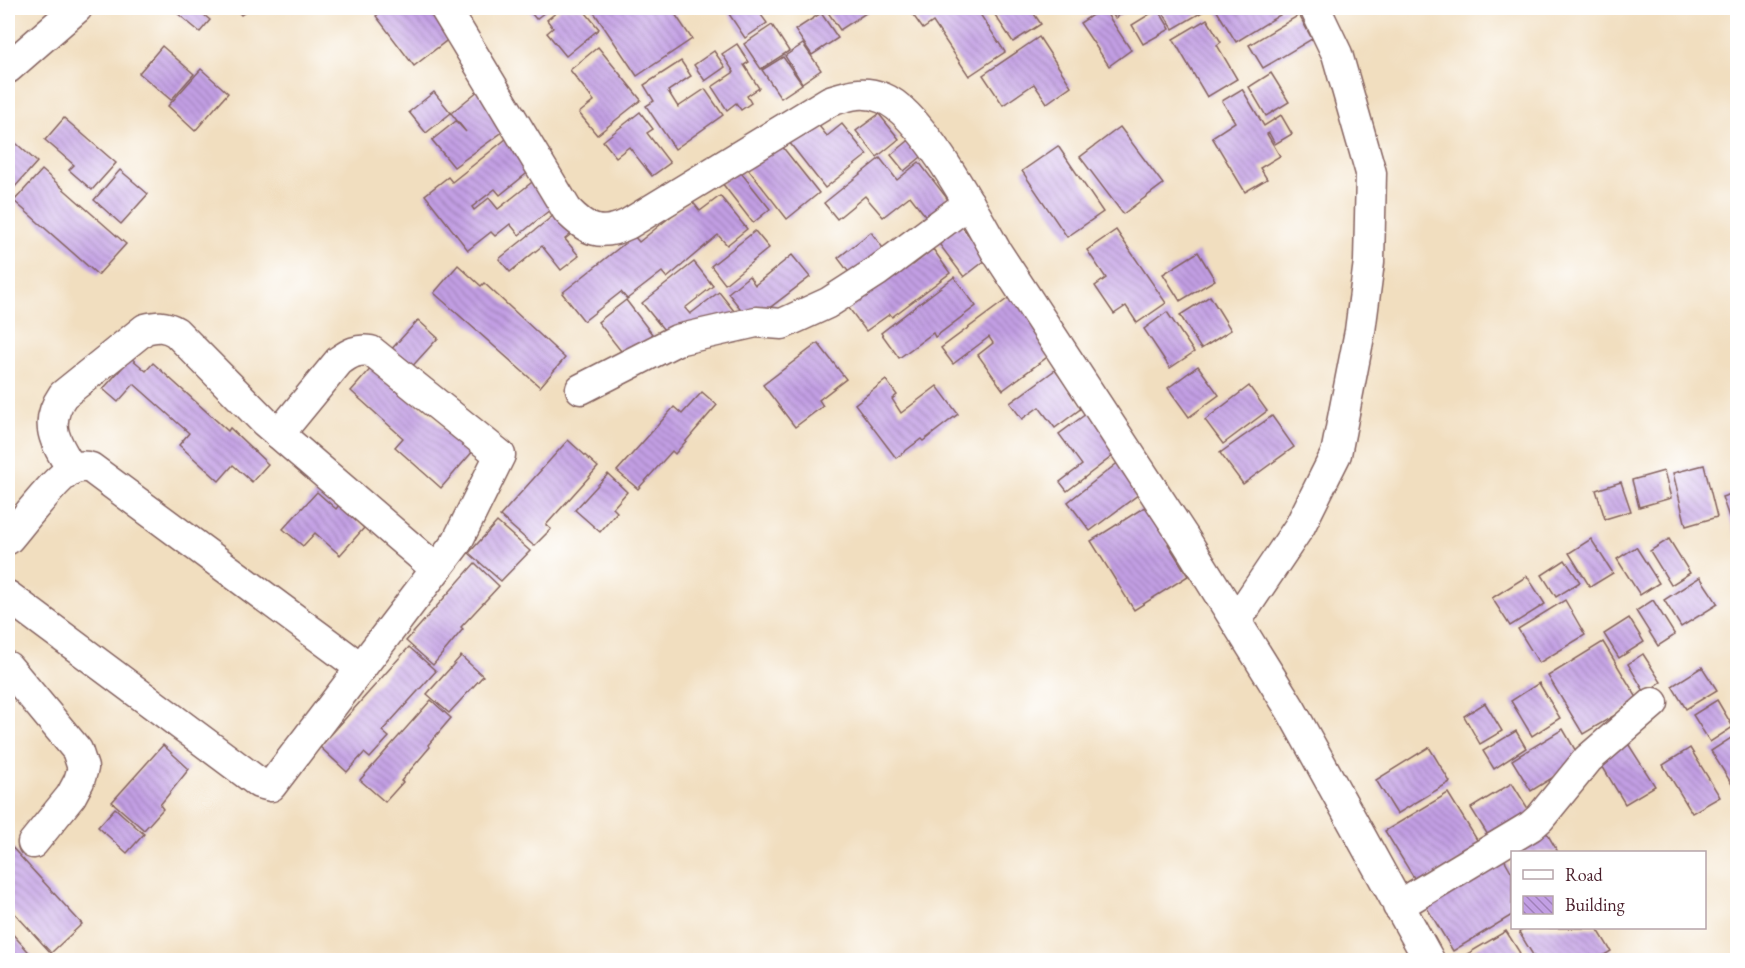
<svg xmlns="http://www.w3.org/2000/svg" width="1745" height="968" font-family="'EB Garamond',serif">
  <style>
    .building { fill: url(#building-back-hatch) }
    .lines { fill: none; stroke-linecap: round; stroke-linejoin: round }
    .minor-casing { stroke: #84625f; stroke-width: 33 }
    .minor { stroke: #fff; stroke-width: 30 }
  </style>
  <defs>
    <pattern id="building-back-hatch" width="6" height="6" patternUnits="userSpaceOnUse" patternTransform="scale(1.5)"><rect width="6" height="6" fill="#c29fe4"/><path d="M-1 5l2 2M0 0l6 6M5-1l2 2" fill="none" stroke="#a081b9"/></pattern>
  </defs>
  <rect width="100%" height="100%" fill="#fff"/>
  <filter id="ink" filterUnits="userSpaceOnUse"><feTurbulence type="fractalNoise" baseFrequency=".0167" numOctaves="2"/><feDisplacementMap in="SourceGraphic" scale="12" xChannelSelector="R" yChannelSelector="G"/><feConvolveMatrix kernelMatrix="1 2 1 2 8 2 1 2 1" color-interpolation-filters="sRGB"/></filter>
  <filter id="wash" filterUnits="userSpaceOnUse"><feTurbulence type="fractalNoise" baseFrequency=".008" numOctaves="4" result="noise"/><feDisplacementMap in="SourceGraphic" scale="24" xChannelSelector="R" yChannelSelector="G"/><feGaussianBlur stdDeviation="1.35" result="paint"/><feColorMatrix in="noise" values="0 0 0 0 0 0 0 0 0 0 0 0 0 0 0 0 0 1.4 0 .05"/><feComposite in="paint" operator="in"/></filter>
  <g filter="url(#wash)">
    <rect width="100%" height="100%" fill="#f1debf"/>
    <g id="blocks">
      <g class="building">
        <path d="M171,8h25l14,12 -10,12z"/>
        <path d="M235,8h16l-10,7z"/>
        <path d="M386,8h49l20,26 -41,32 -38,-50z"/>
        <path d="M527,8h23l-14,11z"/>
        <path d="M562,8h20l17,21 -33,27 -19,-23 6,-5 -6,-8z"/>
        <path d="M591,8h80l21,31 -55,37z"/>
        <path d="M725,8h31l11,15 -22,15z"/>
        <path d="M825,8h42l2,3 -29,19z"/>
        <path d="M908,8h68l29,44 -36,24 -36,-54 -10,7z"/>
        <path d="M1001,8h29l11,16 -28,18 -20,-30z"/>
        <path d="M1103,8l28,42 -22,16 -29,-43z"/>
        <path d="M1108,8h24l-17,10z"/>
        <path d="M1160,8h42l2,3 -31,18z"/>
        <path d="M1215,8h76l-55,34z"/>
        <path d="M1158,9l12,20 -27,15 -11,-19z"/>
        <path d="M821,13l17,25 -26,17 -17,-25z"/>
        <path d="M1299,15l13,24 -49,29 -14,-23z"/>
        <path d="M1207,19l14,23 -4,3 20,34 -30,18 -34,-58z"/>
        <path d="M772,25l17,26 -28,18 -17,-25z"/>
        <path d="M1039,37l32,49 -24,17 -13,-19 -31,21 -20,-30z"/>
        <path d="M737,44l12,18 -5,3 15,23 -12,8 4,7 -10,7 -5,-7 -9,7 -15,-23 22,-15 -12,-18z"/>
        <path d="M803,44l18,26 -19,13 -17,-27z"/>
        <path d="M162,46l32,28 -23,26 -32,-27z"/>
        <path d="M598,47l43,53 -44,35 -18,-22 15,-12 -24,-31z"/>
        <path d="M714,51l11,16 -20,14 -11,-16z"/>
        <path d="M783,57l19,27 -21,14 -19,-28z"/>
        <path d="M681,61l10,15 -23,15 10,16 27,-18 18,26 -48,34 -29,-43 8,-5 -10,-16z"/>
        <path d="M201,69l27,24 -33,38 -27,-25z"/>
        <path d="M1271,73l18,29 -23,14 -17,-29z"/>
        <path d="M1242,89l22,37 17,-11 11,19 -17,10 -6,-11 -2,1 13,22 -20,12 7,11 -22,13 -33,-55 23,-15 -13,-21z"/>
        <path d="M479,90l29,38 -54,39 -22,-27 24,-19 10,11 -15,-19 -25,20 -17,-21 25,-20 17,21z"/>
        <path d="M640,112l13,17 -6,4 23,30 -18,13 -23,-29 -13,10 -13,-16z"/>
        <path d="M879,114l20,25 -22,18 -21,-26z"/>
        <path d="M64,118l52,45 -24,27 -23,-20 5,-5 -29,-25z"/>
        <path d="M815,121l12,15 15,-12 25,31 -42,33 -36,-46z"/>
        <path d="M1120,127l43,57 -40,30 -43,-57z"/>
        <path d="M511,135l25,31 -36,29 -5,-6 -23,18 2,3 15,-12 9,11 38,-30 20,26 -37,30 -9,-11 -15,12 -4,-4 -23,18 -43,-55 23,-18 4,5z"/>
        <path d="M8,136l29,26 -23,26 -6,-6z"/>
        <path d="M913,137l13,16 -22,18 -13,-16z"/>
        <path d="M777,140l42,53 -32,26 -42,-54z"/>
        <path d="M1058,146l45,66 -36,25 -45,-66z"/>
        <path d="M880,158l17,22 22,-18 34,44 -22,17 -21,-27 -27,21 -18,-21 -28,23 -13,-16z"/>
        <path d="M738,169l32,40 -17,14 -31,-40z"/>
        <path d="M42,170l84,74 -28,31 -84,-74z"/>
        <path d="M120,170l28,24 -27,30 -27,-24z"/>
        <path d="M720,196l27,33 -20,16 -9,-10 -51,43 -5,-6 -35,27 -6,-7 -37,29 -22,-28 72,-57 5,6 52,-42 9,11z"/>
        <path d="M559,211l16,20 -10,8 14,17 -18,14 -19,-24 -32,26 -11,-13z"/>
        <path d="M957,220l30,39 -23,18 -30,-40z"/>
        <path d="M1116,230l50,73 -29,20 -11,-17 -12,8 -19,-28 11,-8 -19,-28z"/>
        <path d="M755,231l14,17 -44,36 -14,-18z"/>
        <path d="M871,232l15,20 -33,26 -15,-20z"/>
        <path d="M933,249l17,24 -58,44 -2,-3 -24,17 -21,-28 61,-47 7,9z"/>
        <path d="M1198,252l17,28 -35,21 -17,-27z"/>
        <path d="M792,255l18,22 -59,45 -23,-29 21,-17 6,9z"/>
        <path d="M694,262l19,24 -28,22 5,6 29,-22 23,29 -60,31 -40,-49z"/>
        <path d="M458,265l23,21 3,-3 81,75 -25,29 -106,-94z"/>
        <path d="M954,277l22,29 -41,31 -2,-4 -34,25 -18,-25z"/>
        <path d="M1018,291l36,61 -51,38 -25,-35 15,-12 -4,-6 -36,27 -12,-16z"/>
        <path d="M1210,296l21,34 -30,19 -21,-34z"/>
        <path d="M626,300l29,38 -27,22 -30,-38z"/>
        <path d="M1167,312l27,40 -24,16 -26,-39z"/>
        <path d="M418,320l20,18 -30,33 -20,-18z"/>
        <path d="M818,343l28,36 -27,21 4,6 -28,21 -32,-42z"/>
        <path d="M131,358l15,13 7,-8 75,68 2,-3 38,36 -16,18 -19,-17 -14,16 -40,-36 10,-12 -55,-49 -16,18 -15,-13z"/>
        <path d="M374,365l75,69 3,-4 22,20 -33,38 -46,-41 8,-9 -52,-47z"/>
        <path d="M1198,366l21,29 -30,22 -21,-29z"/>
        <path d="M1055,370l28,37 -28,21 -16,-21 -17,12 -12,-16z"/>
        <path d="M886,380l11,15 -5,4 9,14 36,-27 21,28 -35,27 -2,-2 -25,19 -41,-54z"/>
        <path d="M1249,386l18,25 -44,33 -18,-24z"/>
        <path d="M702,392l15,13 -42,49 -3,-3 -34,38 -21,-18 57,-64 8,7z"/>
        <path d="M1090,411l29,40 -52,40 -7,-9 22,-17 -23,-31z"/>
        <path d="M1272,416l22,31 -51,37 -23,-31z"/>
        <path d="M568,440l30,27 -52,58 5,4 -17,17 -34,-30z"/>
        <path d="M1120,461l23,30 -53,40 -22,-29z"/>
        <path d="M1704,465l13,52 -31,9 -13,-53z"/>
        <path d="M1664,471l7,27 -32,9 -7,-27z"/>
        <path d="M608,474l19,18 -14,16 4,4 -17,20 -25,-22z"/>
        <path d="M1621,482l10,29 -26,8 -9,-29z"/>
        <path d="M317,492l19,17 3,-4 25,23 -24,27 -25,-22 -12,13 -20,-17z"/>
        <path d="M1737,492v41l-2,1 -13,-37z"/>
        <path d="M1154,501l23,37 -9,6 20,32 -54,34 -43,-69z"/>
        <path d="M497,522l33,29 -29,30 -32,-28z"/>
        <path d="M1591,539l22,34 -23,14 -21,-34z"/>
        <path d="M1669,539l21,34 -19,12 -21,-34z"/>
        <path d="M1636,547l23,36 -19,12 -23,-36z"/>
        <path d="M1565,560l15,22 -24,15 -14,-22z"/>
        <path d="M475,563l24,23 -38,41 2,2 -30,36 -27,-24z"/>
        <path d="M1527,576l18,28 -35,22 -18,-28z"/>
        <path d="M1700,577l18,27 -37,23 -17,-27z"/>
        <path d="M1565,600l20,35 -46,28 -21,-34z"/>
        <path d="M1653,600l22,35 -17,11 -22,-35z"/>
        <path d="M1629,618l15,24 -25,16 -15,-24z"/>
        <path d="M1603,642l36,59 -56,33 -35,-58z"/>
        <path d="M409,647l27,24 -54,60 7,6 -19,21 -6,-5 -17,19 -27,-25z"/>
        <path d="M1643,654l18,28 -16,11 -17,-29z"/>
        <path d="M461,656l22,20 -34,37 -22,-19z"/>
        <path d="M1702,667l15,23 -31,19 -14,-23z"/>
        <path d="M1539,683l21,35 -28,18 -21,-35z"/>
        <path d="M431,700l20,18 -23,27 2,2 -29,34 2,1 -18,20 -25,-22z"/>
        <path d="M1717,700l16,27 -23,15 -17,-27z"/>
        <path d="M1485,703l17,28 -22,13 -16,-28z"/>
        <path d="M1563,729l18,31 -50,31 -19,-31z"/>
        <path d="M1516,731l10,17 -32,21 -11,-18z"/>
        <path d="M1734,736l3,5v42l-4,3 -22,-35z"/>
        <path d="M1627,742l28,44 -30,18 -27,-45z"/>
        <path d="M163,745l26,24 -29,36 3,4 -19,21 -32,-28z"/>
        <path d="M1429,747l21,35 -53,32 -21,-34z"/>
        <path d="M1690,748l30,49 -28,16 -29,-48z"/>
        <path d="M1512,783l20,32 -41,25 -20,-32z"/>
        <path d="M1448,793l34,55 -63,38 -34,-55z"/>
        <path d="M115,808l29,26 -17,19 -29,-26z"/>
        <path d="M1546,832l12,20h-45z"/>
        <path d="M8,843l74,81 -31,29 -43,-47z"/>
        <path d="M1499,850l13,23v42l-59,36 -32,-53z"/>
        <path d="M1527,928h70l14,23 -15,9h-60l-17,-28z"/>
        <path d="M8,929l28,31h-28z"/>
        <path d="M1506,931l14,22 -12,7h-51z"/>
      </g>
    </g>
  </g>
  <g filter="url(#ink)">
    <use href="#blocks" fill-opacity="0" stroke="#84625f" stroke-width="1.5"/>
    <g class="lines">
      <g class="minor-casing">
        <g id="minor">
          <path d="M445,8l122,202c20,21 34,27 61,14l202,-123c19,-6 33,-11 53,-3 39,15 92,116 113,153l187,285 108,174 138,250"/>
          <path d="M8,68l69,-60"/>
          <path d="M581,389l96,-49 79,-18 26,2 46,-21 48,-31 93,-69"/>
          <path d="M72,469c-17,-27 -29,-45 -9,-74l82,-66c12,-3 19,-4 31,3l89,90 171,147"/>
          <path d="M8,539c13,-15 49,-63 65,-70 6,-3 12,-3 18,-1l270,200"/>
          <path d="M8,596l251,187 12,3 186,-244 43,-87 -129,-104c-14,-2 -21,2 -32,10l-60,73"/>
          <path d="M1236,621l64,-95 36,-72 24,-123 9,-69 2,-89 -34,-119 -22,-46"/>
          <path d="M8,667l69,83 6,18 -4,13 -8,15 -38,47"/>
          <path d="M1398,906l133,-80 9,-8 48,-59 65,-56"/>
        </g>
      </g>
      <use href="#minor" class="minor"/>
    </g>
  </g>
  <rect width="1745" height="968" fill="none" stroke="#fff" stroke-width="30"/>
  <rect x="1511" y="851" width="195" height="78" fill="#ffffff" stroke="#b7a5aa" stroke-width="1.5"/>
  <rect x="1523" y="870" width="30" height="9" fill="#ffffff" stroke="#b7a5aa" stroke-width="1.5"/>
  <text x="1565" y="881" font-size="18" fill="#4a1f2b">Road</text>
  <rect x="1523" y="896" width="30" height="18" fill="url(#building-back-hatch)" stroke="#b7a5aa" stroke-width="1.5"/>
  <text x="1565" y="911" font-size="18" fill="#4a1f2b">Building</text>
</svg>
